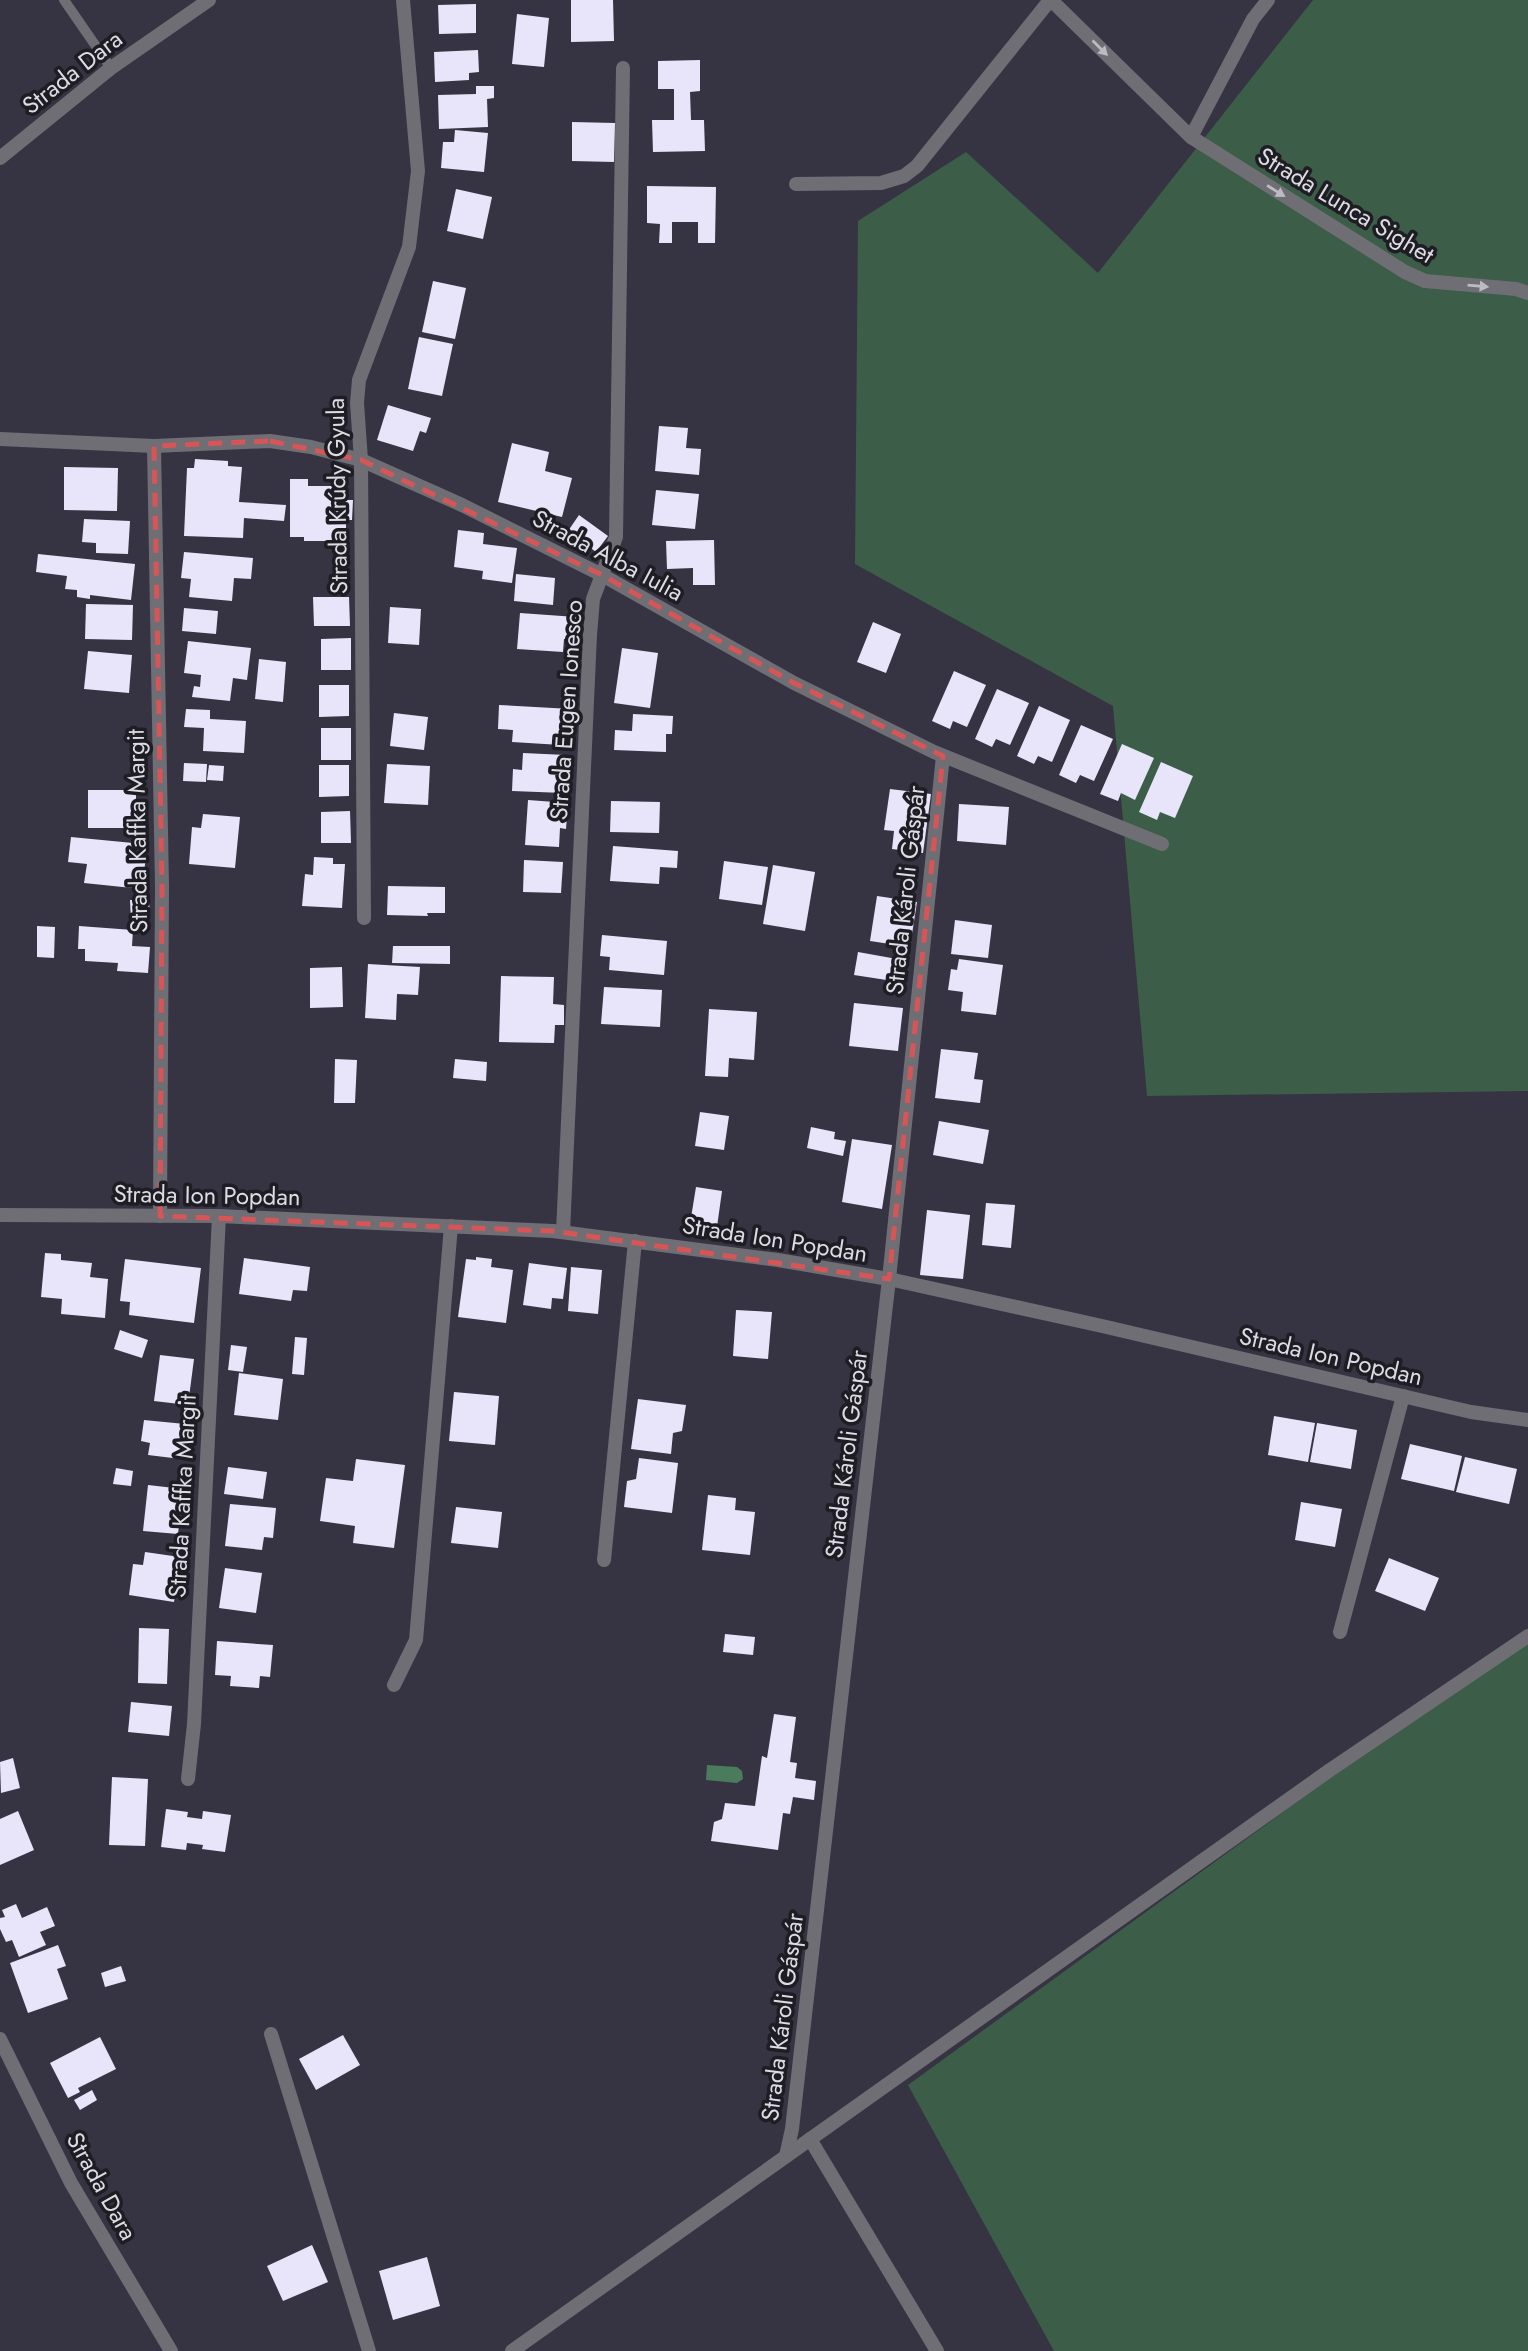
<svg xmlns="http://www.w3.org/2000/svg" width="1528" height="2351" font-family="Jost,sans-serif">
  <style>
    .green { fill: #3c5d48 }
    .water { fill: #4a7b5d }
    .building { fill: #e8e5fa }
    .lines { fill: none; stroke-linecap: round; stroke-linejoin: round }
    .lane { stroke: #6f6e75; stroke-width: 10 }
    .street { stroke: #6f6e75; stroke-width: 14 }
    .oneway { fill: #bcbbc3 }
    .marked { fill: none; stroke: #d85557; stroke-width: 5; stroke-dasharray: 14 9; stroke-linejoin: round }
    .labels { text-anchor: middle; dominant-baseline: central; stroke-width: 7; stroke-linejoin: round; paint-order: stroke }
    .street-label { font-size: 24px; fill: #dddce5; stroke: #1e1d23 }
  </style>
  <rect width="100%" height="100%" fill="#363442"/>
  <g class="green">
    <path d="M1313,0h215v1091l-381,5 -34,-390 -258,-142 3,-343 108,-69 132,121z"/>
    <path d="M1528,1634v717h-474l-146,-266z"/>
  </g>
  <path class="water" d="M707,1765l30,2 5,4 1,8 -6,4 -31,-3z"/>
  <g class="building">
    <path d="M571,0h42l1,41 -43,1z"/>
    <path d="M476,4v29l-37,1 -1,-29z"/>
    <path d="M517,14l32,4 -5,49 -32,-3z"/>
    <path d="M478,50l1,22 -10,1v7l-34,2 -1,-30z"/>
    <path d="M700,60v31l-10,1 1,28h13l1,31 -52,1 -1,-32h22v-31h-16v-28z"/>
    <path d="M476,86h18v12l-7,1 1,28 -49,2 -1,-34 38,-1z"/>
    <path d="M572,122l43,1 -1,39 -42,-1z"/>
    <path d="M455,130l33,3 -4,39 -43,-4 2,-26h11z"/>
    <path d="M647,186l69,1 -1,56h-17v-21h-26v21h-13l1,-19 -13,-1z"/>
    <path d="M456,189l36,8 -9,42 -36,-8z"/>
    <path d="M433,281l33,7 -11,51 -33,-7z"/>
    <path d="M419,337l34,7 -11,52 -34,-7z"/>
    <path d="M388,405l43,13 -5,15 -6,-2 -7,20 -36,-11z"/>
    <path d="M659,426l29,2 -2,20 15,1 -2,26 -44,-4z"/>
    <path d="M512,443l37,9 -4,19 27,7 -10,39 -64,-15z"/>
    <path d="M195,459l33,2v5l14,1 -3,35 47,3 -2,16 -40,-3 -1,20 -59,-2 3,-68h7z"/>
    <path d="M64,467l54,1 -1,43 -53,-1z"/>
    <path d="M290,479h18v7h24v5h14v9h7l-1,20h-6v12h-12v9h-30v-4h-14z"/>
    <path d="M656,490l43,4 -4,35 -43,-4z"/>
    <path d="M579,515l29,21 -12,16 -28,-21z"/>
    <path d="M84,519l46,2 -2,33 -32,-1v-10l-14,-1z"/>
    <path d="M458,530l26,3 -1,11 34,4 -5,35 -30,-4 1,-8 -29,-4z"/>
    <path d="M714,540l1,45h-22v-17l-26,1 -1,-28z"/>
    <path d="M184,552l69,6 -2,21 -17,-1 -2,23 -43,-4 2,-18 -10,-1z"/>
    <path d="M38,554l97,10 -4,36 -41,-5v4l-13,-2v-7l-12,-1 2,-13 -31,-4z"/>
    <path d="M516,574l39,4 -2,27 -39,-4z"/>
    <path d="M313,597h36l1,29h-36z"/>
    <path d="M86,604l47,1 -1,35 -47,-1z"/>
    <path d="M390,607l31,2 -2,36 -31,-2z"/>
    <path d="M184,608l34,3 -2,23 -34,-3z"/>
    <path d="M520,613l56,4 -1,23 -11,-1 -1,13 -46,-3z"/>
    <path d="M873,622l28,12 -15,39 -29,-11z"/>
    <path d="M351,638v32h-30v-31z"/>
    <path d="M188,641l63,7 -4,32 -14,-2 -3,23 -38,-4 2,-11 6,1 1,-12 -17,-2z"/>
    <path d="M622,648l36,5 -8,55 -36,-5z"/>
    <path d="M88,651l44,4 -3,38 -45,-4z"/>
    <path d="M259,659l27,3 -3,40 -28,-3z"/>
    <path d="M954,671l32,14 -19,42 -14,-6 -3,8 -18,-8z"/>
    <path d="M319,685h30v31l-30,1z"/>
    <path d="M997,689l32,14 -19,42 -14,-6 -4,8 -17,-8z"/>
    <path d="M499,705l72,4 -2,25 -7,-1 -1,12 -49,-3 1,-12 -15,-1z"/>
    <path d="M1039,706l31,14 -18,42 -14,-6 -4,8 -17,-8z"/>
    <path d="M186,709l24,1v9l36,2 -2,32 -41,-2 1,-23 -20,-1z"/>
    <path d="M394,713l34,4 -4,33 -34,-4z"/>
    <path d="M633,714l40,2 -1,18h-6v18l-52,-2 1,-20 17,1z"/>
    <path d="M1081,725l32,14 -19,42 -14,-6 -4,8 -17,-8z"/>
    <rect x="321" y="728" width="30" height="32"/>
    <path d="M1122,744l32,14 -19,42 -14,-7 -3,8 -18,-7z"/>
    <path d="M523,753l43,2 -2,38 -52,-2 1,-22 9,1z"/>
    <path d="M1161,762l32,14 -18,42 -15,-6 -3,8 -18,-8z"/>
    <path d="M184,763l23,1 -1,18 -23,-1z"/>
    <path d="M387,764l43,2 -2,39 -44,-2z"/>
    <path d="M209,765l15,1 -1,15 -16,-1z"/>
    <path d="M319,765h30v31l-30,1z"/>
    <path d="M890,789l41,5 -8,59 -31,-4 2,-18 -10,-1z"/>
    <rect x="88" y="790" width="48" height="38"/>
    <path d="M528,800l40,3 -2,26 -6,-1 -1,19 -34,-2z"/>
    <path d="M611,801l49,1 -1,31 -49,-1z"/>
    <path d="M959,804l50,3 -3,38 -49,-4z"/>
    <path d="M350,811l1,32h-30v-31z"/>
    <path d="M203,814l37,3 -5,51 -46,-4 3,-37 9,1z"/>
    <path d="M71,837l62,6 -1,12 14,1 -4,33 -58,-6 3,-19 -19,-2z"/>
    <path d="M613,846l65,5 -1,17 -17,-1 -1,17 -49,-3z"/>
    <path d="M314,857l19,1v6h12l-3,44 -40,-2 3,-32 8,1z"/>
    <path d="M524,860l39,2 -2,31 -38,-1z"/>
    <path d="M724,861l44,6 -6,38 -43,-6z"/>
    <path d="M773,865l42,7 -10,59 -42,-7z"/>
    <path d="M388,886l57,1v26h-18l1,3 -41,-1z"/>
    <path d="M877,896l40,6 -7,45 -40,-6z"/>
    <path d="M130,900h19l1,19 -19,1z"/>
    <path d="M955,920l37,5 -4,33 -37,-4z"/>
    <path d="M37,926l18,1 -1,31 -17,-1z"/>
    <path d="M79,926l54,4 -1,16 18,1 -2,26 -31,-2 1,-8 -33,-2v-12h-7z"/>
    <path d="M602,935l65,6 -3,34 -55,-5 1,-13 -10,-1z"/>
    <path d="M393,946h57v18l-58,-1z"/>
    <path d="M858,952l39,7 -4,22 -39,-6z"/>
    <path d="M959,959l44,6 -7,50 -35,-4 2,-19 -15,-2 3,-21 6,1z"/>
    <path d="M368,964l52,3 -2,28 -21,-1 -1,26 -31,-2z"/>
    <path d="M342,967l1,40 -33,1v-40z"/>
    <path d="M501,976l53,1 -1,27 11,1v20h-9l-1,18 -55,-1z"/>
    <path d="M604,987l58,3 -2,37 -59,-3z"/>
    <path d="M854,1003l49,5 -5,43 -49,-5z"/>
    <path d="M709,1009l48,3 -3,48 -25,-2 -1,19 -23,-1z"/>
    <path d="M941,1049l37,4 -4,26 9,1 -3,23 -45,-5z"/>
    <path d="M335,1059l22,1 -2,43h-21z"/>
    <path d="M455,1059l32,3 -1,19 -33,-3z"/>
    <path d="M700,1112l29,4 -5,34 -29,-4z"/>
    <path d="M939,1121l50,9 -6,34 -50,-9z"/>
    <path d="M811,1127l24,5 -1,7 12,2 -3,15 -36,-8z"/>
    <path d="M852,1139l40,6 -10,64 -40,-7z"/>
    <path d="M696,1187l26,4 -6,43 -27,-4z"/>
    <path d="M986,1203l29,2 -4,43 -29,-3z"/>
    <path d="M927,1210l43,5 -7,64 -43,-4z"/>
    <path d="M45,1253l16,1v6l31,3 -2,14 18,2 -3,39 -44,-4 1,-15 -21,-2z"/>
    <path d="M476,1257l16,2 -1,8 22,3 -7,53 -48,-6 8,-58 10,1z"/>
    <path d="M244,1258l66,9 -3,24 -14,-1 -2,11 -52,-7z"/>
    <path d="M125,1259l76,9 -7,55 -65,-8 1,-13 -10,-1z"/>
    <path d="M529,1263l38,5 -4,31 -11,-1 -1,11 -28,-4z"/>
    <path d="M571,1267l31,3 -4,44 -30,-3z"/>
    <path d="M736,1310l36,2 -4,47 -35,-3z"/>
    <path d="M120,1330l28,10 -6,18 -28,-9z"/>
    <path d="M295,1337l12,1 -3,37 -12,-1z"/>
    <path d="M231,1345l16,2 -4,25 -15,-2z"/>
    <path d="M160,1355l34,4 -6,46 -34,-4z"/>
    <path d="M239,1373l44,6 -5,41 -44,-5z"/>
    <path d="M454,1392l45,4 -4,49 -46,-4z"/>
    <path d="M638,1399l48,6 -4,26 -9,2 -2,21 -40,-5z"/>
    <path d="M1274,1416l41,7 -7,39 -40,-7z"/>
    <path d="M144,1420l41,4 -4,35 -33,-4 2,-12 -9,-2z"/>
    <path d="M1317,1423l40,7 -6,39 -41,-7z"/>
    <path d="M1410,1444l52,12 -8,35 -53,-12z"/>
    <path d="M1465,1457l52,12 -8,35 -53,-12z"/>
    <path d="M639,1458l39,5 -6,50 -48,-6 3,-26 9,-2z"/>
    <path d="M356,1459l49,6 -11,83 -41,-5 2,-17 -35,-5 6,-43 27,3z"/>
    <path d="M228,1467l39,5 -4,27 -39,-5z"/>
    <path d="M116,1468l17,3 -2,15 -18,-2z"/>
    <path d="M148,1485l35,4 -5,45 -35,-3z"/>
    <path d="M708,1495l28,3 -1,12 20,2 -5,43 -48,-5z"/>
    <path d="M1301,1502l41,7 -7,38 -40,-7z"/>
    <path d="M230,1504l46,4 -3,30 -9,-1 -2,13 -37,-4z"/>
    <path d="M456,1507l46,5 -4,36 -47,-5z"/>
    <path d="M145,1552l35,5 -6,45 -45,-7 4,-31 10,1z"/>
    <path d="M1389,1558l50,20 -14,33 -50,-20z"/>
    <path d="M225,1568l37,5 -6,40 -37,-5z"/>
    <path d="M139,1628l30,1 -2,55 -29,-1z"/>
    <path d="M725,1634l30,3 -2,18 -30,-3z"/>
    <path d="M217,1641l56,4 -3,32 -10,-1 -1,12 -29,-2 1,-10 -16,-1z"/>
    <path d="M131,1702l41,4 -3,30 -41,-4z"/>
    <path d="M774,1714l22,3 -6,45 7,1 -2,15 21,3 -2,19 -21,-3 -3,17 -7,-1 -5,37 -67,-9 3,-19 8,-3 3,-16 30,3 7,-50 5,2z"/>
    <path d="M13,1758l7,30 -19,5 -1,-31z"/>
    <path d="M112,1777l36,2 -3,67 -36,-1z"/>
    <path d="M166,1809l22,3 -1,5 15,2 1,-8 28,4 -6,37 -23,-3 1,-4 -16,-2 -1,7 -25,-3z"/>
    <path d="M18,1811l16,39 -34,15v-46z"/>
    <path d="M16,1904l6,14 25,-11 8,19 -15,6 6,13 -27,12 -7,-17 -6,2 -6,-13v-11l5,-1 -3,-7z"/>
    <path d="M58,1945l8,21 -9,3 11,30 -40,14 -18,-50z"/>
    <path d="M121,1966l5,15 -21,6 -4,-14z"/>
    <path d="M343,2035l17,30 -44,25 -17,-31z"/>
    <path d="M100,2037l16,32 -38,19 2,4 -12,6 -18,-35z"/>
    <path d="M92,2090l5,10 -17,10 -6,-10z"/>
    <path d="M312,2245l16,37 -45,19 -16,-35z"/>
    <path d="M427,2257l13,49 -47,14 -14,-49z"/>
  </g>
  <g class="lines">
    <path class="lane" d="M64,0l47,68"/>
    <g class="street">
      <path d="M1051,0l140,137 214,135 20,9 91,8 12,4"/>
      <path d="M1191,137l62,-118 15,-19"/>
      <path d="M0,158l111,-90 98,-68"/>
      <path d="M796,184l85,-1 23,-7 13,-10 133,-166"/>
      <path d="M0,439l154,7 116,-5 41,6 50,13 101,45 140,70 192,108 140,69 228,92"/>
      <path d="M154,446l8,440 -2,330"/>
      <path d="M364,918l-3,-458 -4,-57 2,-23 50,-133 9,-76 -15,-171"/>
      <path d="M0,1215l219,1 334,15 225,29 111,19 213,47 369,86 57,8"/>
      <path d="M563,1232l27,-597 3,-36 23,-62 7,-469"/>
      <path d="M604,1560l31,-319"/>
      <path d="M1340,1632l63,-236"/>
      <path d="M394,1685l22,-45 35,-414"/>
      <path d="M188,1779l6,-55 25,-508"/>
      <path d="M271,2034l98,317"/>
      <path d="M0,2039l71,144 100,168"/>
      <path d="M810,2139l127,212"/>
      <path d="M786,2156l6,-27 97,-850 54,-523"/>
      <path d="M512,2351l818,-581 198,-134"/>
    </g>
  </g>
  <defs><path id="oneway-solid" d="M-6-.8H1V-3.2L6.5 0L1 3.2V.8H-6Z" transform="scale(1.75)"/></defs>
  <g class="oneway">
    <use href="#oneway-solid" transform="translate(1100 48) rotate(45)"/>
    <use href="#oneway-solid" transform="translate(1276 191) rotate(32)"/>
    <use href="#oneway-solid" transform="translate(1478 286) rotate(5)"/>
  </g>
  <path class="marked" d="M270,441l91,19 241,115 192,108 149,73 -54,523 -336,-48 -393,-15 2,-330 -8,-440z"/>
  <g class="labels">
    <g class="street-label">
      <text transform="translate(72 72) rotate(-38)">Strada Dara</text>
      <text transform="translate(1346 205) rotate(31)">Strada Lunca Sighet</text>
      <text transform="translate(337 496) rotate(-91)">Strada Krúdy Gyula</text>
      <text transform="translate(608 555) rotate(28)">Strada Alba Iulia</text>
      <text transform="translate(566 710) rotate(-86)">Strada Eugen Ionesco</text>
      <text transform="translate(137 831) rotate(-91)">Strada Kaffka Margit</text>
      <text transform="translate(905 890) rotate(-84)">Strada Károli Gáspár</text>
      <text transform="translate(207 1195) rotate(1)">Strada Ion Popdan</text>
      <text transform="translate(775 1239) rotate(9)">Strada Ion Popdan</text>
      <text transform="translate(1331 1356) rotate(13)">Strada Ion Popdan</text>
      <text transform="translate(846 1454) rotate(-83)">Strada Károli Gáspár</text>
      <text transform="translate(182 1496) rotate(-87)">Strada Kaffka Margit</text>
      <text transform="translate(782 2017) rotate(-83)">Strada Károli Gáspár</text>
      <text transform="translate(102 2186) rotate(61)">Strada Dara</text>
    </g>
  </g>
</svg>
